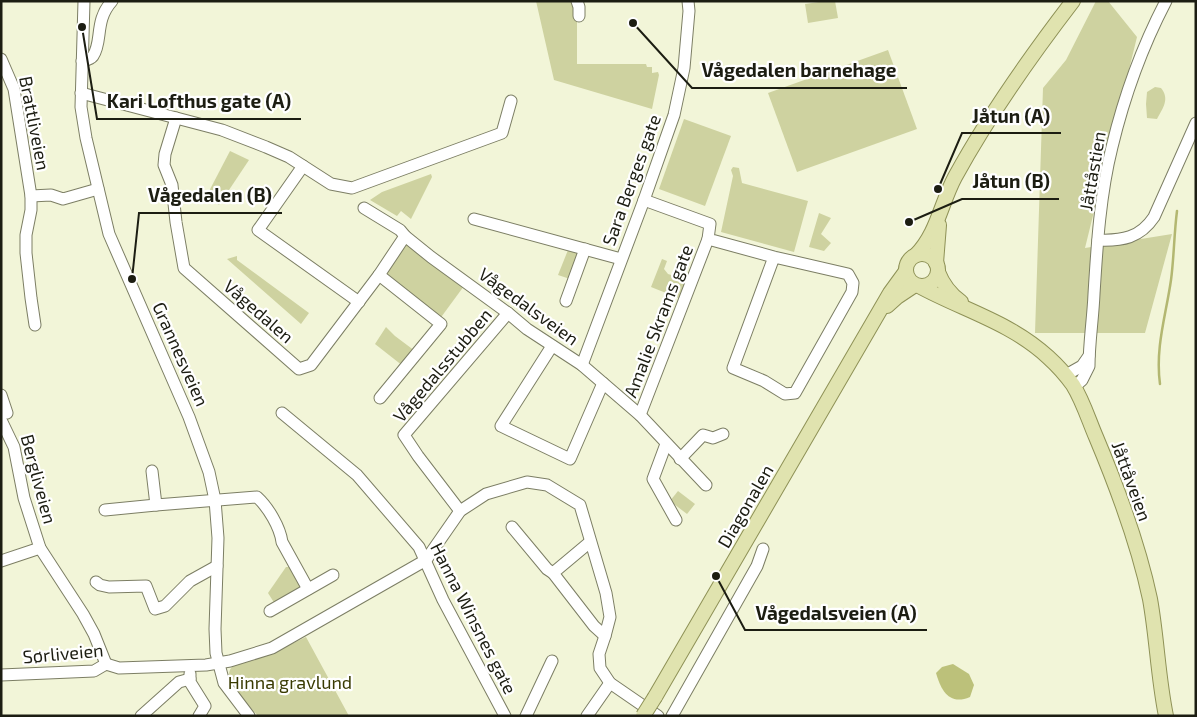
<svg xmlns="http://www.w3.org/2000/svg" width="1197" height="717" font-family="'Exo 2',sans-serif">
  <style>
    .green { fill: #ced2a0 }
    .forest { fill: #bcc17a }
    .lines { fill: none; stroke-linecap: round; stroke-linejoin: round }
    .stream { stroke: #b3b771; stroke-width: 2.5 }
    .minor-casing { stroke: #7c7e64; stroke-width: 13 }
    .major-casing { stroke: #8e9156; stroke-width: 16 }
    .minor { stroke: #fff; stroke-width: 11 }
    .major { stroke: #e0e3af; stroke-width: 14 }
    .major-bridge-casing { stroke: #8e9156; stroke-width: 16; stroke-linecap: butt }
    .major-bridge { stroke: #e0e3af; stroke-width: 14 }
    .labels { text-anchor: middle; dominant-baseline: central; stroke-width: 4.5; stroke-linejoin: round; paint-order: stroke }
    .street-label { font-size: 18px; fill: #1c1d12; stroke: #fff }
    .park-label { font-size: 18px; fill: #393a01; stroke: #fff }
    .leader { fill: none; stroke: #1c1d12; stroke-width: 2 }
    .callout-dot { fill: #1c1d12; stroke: #fff; stroke-width: 2 }
    .callout-label { font-size: 19px; text-anchor: middle; font-weight: bold; fill: #1c1d12; stroke: #fff; stroke-width: 4.5; stroke-linejoin: round; paint-order: stroke }
  </style>
  <rect width="100%" height="100%" fill="#f2f5d8"/>
  <g class="green">
    <path d="M536,1h38l3,9v54h69l1,3h5v6l6,-1 1,3 -7,34 -98,-29z"/>
    <path d="M826,1h9l3,17 -30,5 -3,-19z"/>
    <path d="M1096,1h12l29,36 -52,211 87,-14 -27,99h-110l8,-245 23,-28z"/>
    <path d="M888,50l29,79 -120,43 -29,-79z"/>
    <path d="M1155,87l6,1c9,11 2,20 -4,31l-10,-1 -1,-14 1,-12z"/>
    <path d="M684,119l47,17 -26,70 -46,-17z"/>
    <path d="M230,151l19,9 -30,45 -13,-8z"/>
    <path d="M733,167l6,1 3,15 66,18 -14,51 -73,-20 12,-56 -2,-6z"/>
    <path d="M431,174l1,3 -21,42 -10,-8 -4,5 -27,-16 12,-8z"/>
    <path d="M819,213l12,5 -10,16 10,9 -7,8 -15,-4z"/>
    <path d="M406,244l58,42 -25,34 -51,-41 -2,-8z"/>
    <path d="M568,250l11,4 -9,25 -12,-4z"/>
    <path d="M237,256v4l72,53 -8,11 -74,-65z"/>
    <path d="M662,259l5,2 -3,8 4,5 19,6 -6,19 -30,-12z"/>
    <path d="M386,327l9,9 20,15 -12,15 -28,-22z"/>
    <path d="M678,491l17,13 -8,10 -17,-13z"/>
    <path d="M286,567h4l11,19 -2,4 -24,14 -7,-11z"/>
    <path d="M306,637l43,79h-91c-10,-12 -41,-38 -24,-51l32,-9z"/>
  </g>
  <path class="forest" d="M953,664l16,10 5,11 -4,12c-21,9 -29,-7 -34,-24l6,-6z"/>
  <g class="lines">
    <path class="stream" d="M1160,384c-5,-36 6,-69 11,-104 3,-22 3,-46 6,-69"/>
    <g class="minor-casing">
      <g id="minor">
        <path d="M84,1l-3,106 5,31 23,96 80,183 20,55 6,28 3,38 -3,91 1,24 8,30 25,33"/>
        <path d="M577,1l2,6v9"/>
        <path d="M1,59l13,30 17,107v14l-5,25v18l5,45 4,27"/>
        <path d="M82,61c4,-1 8,-1 11,-5 10,-15 1,-35 19,-55"/>
        <path d="M81,93l141,37 44,17 23,10 42,27 21,4 150,-55 9,-32"/>
        <path d="M176,118l-11,36 -1,11 8,20 4,37 8,46 115,101 12,-4 68,-90 26,-39"/>
        <path d="M303,166l-45,64 101,72"/>
        <path d="M31,196l20,-1 12,4 35,-10"/>
        <path d="M644,200l66,24 -2,15 66,18 74,17 5,9 -1,9 -57,101 -10,1 -21,-13 -31,-13 41,-111"/>
        <path d="M364,208l36,22 5,6 26,21 77,56 19,16 55,36 58,50 66,70"/>
        <path d="M474,219l147,40"/>
        <path d="M1098,240c24,1 42,-2 56,-23l42,-94"/>
        <path d="M379,275l62,49 -61,74"/>
        <path d="M566,301l19,-52"/>
        <path d="M552,346l-51,80 69,33 33,-76"/>
        <path d="M582,365l62,-165 30,-85 10,-47 5,-57 -1,-10"/>
        <path d="M1066,375l16,-9 7,-10"/>
        <path d="M1074,387l8,-7 7,-14c0,-23 4,-48 5,-72 3,-49 6,-99 18,-147 12,-50 30,-100 54,-146"/>
        <path d="M1,395l6,18"/>
        <path d="M282,413l75,62 62,72 24,53 62,116"/>
        <path d="M640,415l68,-176"/>
        <path d="M1,420l13,27 10,51 16,50 43,66 11,20 12,30"/>
        <path d="M666,444l-13,35 23,41"/>
        <path d="M680,459l23,-24 10,3 10,-4"/>
        <path d="M152,471l4,34 101,-8c11,10 23,30 25,45l26,47"/>
        <path d="M105,510l51,-5"/>
        <path d="M460,511l-42,-55 -14,-21 104,-122"/>
        <path d="M512,527l35,42 6,4"/>
        <path d="M590,542l-37,31 41,53 11,10"/>
        <path d="M1,561l39,-13"/>
        <path d="M96,582l4,3 9,2 37,-1 9,23 10,-3 25,-25 27,-15"/>
        <path d="M270,611l63,-36"/>
        <path d="M190,674v8l15,24 -6,10"/>
        <path d="M1,675l93,-4 12,-7 13,4 87,-3 24,-4 42,-13 154,-88 34,-49 26,-17 41,-12 20,3 33,20 26,88 4,24 -5,19 -6,18 1,14 10,15 48,33"/>
        <path d="M141,716l38,-34 11,-3"/>
        <path d="M526,716l26,-55"/>
        <path d="M587,716l23,-33"/>
        <path d="M672,716l85,-150 6,-17"/>
      </g>
    </g>
    <g class="major-casing">
      <g id="major">
        <circle cx="922" cy="270" r="16"/>
        <path d="M916,255c21,-21 25,-52 39,-78 34,-62 75,-120 118,-176"/>
        <path d="M936,263l3,-38"/>
        <path d="M938,272c5,13 12,22 23,30"/>
        <path d="M919,286c44,24 91,36 129,71 10,9 18,18 25,28 10,16 16,36 23,52 21,50 43,110 54,162 7,39 8,78 16,117"/>
        <path d="M887,306l10,-9 18,-12"/>
        <path d="M655,697l235,-404 16,-22"/>
      </g>
    </g>
    <use href="#minor" class="minor"/>
    <use href="#major" class="major"/>
    <g class="major-bridge-casing">
      <path id="major-bridge" d="M643,716l12,-19"/>
    </g>
    <use href="#major-bridge" class="major-bridge"/>
  </g>
  <g class="labels">
    <g class="street-label">
      <text transform="translate(35 123) rotate(79)">Brattliveien</text>
      <text transform="translate(1092 171) rotate(-80)">Jåttåstien</text>
      <text transform="translate(631 180) rotate(-70)">Sara Berges gate</text>
      <text transform="translate(529 306) rotate(36)">Vågedalsveien</text>
      <text transform="translate(259 311) rotate(41)">Vågedalen</text>
      <text transform="translate(658 321) rotate(-69)">Amalie Skrams gate</text>
      <text transform="translate(181 354) rotate(66)">Grannesveien</text>
      <text transform="translate(442 365) rotate(-50)">Vågedalsstubben</text>
      <text transform="translate(39 479) rotate(75)">Bergliveien</text>
      <text transform="translate(1132 481) rotate(70)">Jåttåveien</text>
      <text transform="translate(745 506) rotate(-60)">Diagonalen</text>
      <text transform="translate(474 618) rotate(63)">Hanna Winsnes gate</text>
      <text transform="translate(63 653) rotate(-5)">Sørliveien</text>
    </g>
    <g class="park-label">
      <text x="290" y="682">Hinna gravlund</text>
    </g>
  </g>
  <path class="leader" d="M633 23L692 88H907M82 27L97 119H301M938 189L962 133H1061M909 222L962 199H1059M132 279L139 213H282M716 576L745 630H927"/>
  <g class="callout-dot">
    <circle cx="633" cy="23" r="5"/>
    <circle cx="82" cy="27" r="5"/>
    <circle cx="938" cy="189" r="5"/>
    <circle cx="909" cy="222" r="5"/>
    <circle cx="132" cy="279" r="5"/>
    <circle cx="716" cy="576" r="5"/>
  </g>
  <g class="callout-label">
    <text x="799" y="77">Vågedalen barnehage</text>
    <text x="199" y="108">Kari Lofthus gate (A)</text>
    <text x="1011" y="123">Jåtun (A)</text>
    <text x="1011" y="188">Jåtun (B)</text>
    <text x="210" y="202">Vågedalen (B)</text>
    <text x="836" y="620">Vågedalsveien (A)</text>
  </g>
  <rect width="1197" height="717" fill="none" stroke="#1c1d12" stroke-width="5"/>
</svg>
